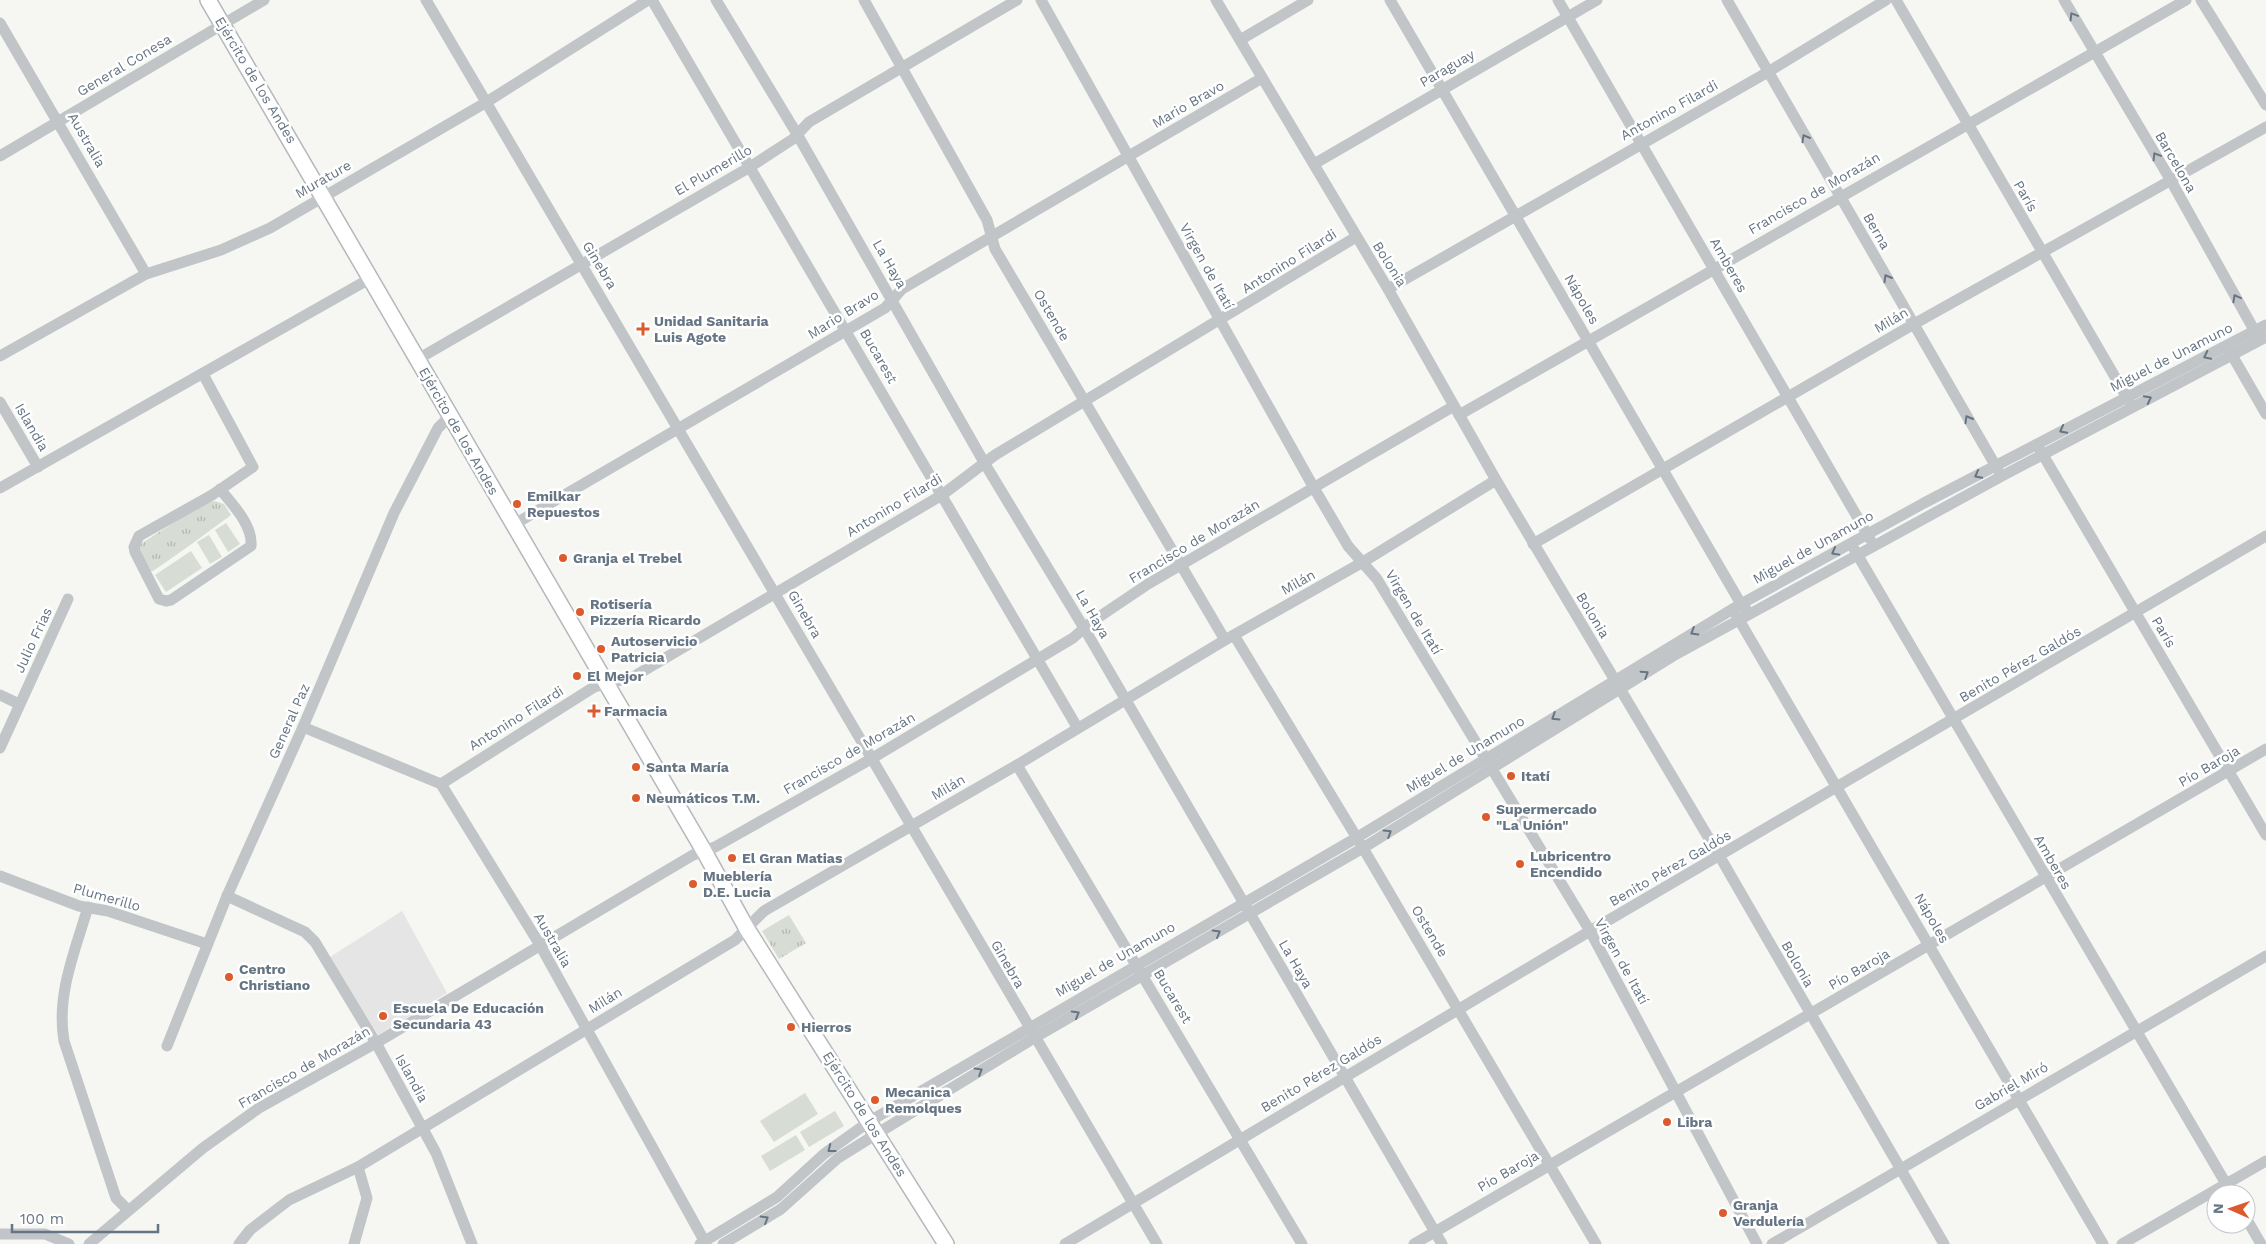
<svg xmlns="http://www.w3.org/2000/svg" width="2266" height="1244" font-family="'Work Sans',sans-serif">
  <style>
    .built { fill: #e4e5e4 }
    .park { fill: url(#park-tufts) }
    .garden { fill: #d7ddd4 }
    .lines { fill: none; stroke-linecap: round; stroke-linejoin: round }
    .major-casing { stroke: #b4b8bc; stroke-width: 18 }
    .minor { stroke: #c1c5c8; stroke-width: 11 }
    .major { stroke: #fff; stroke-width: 15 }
    .oneway { stroke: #667583 }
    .poi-dot { fill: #dd5a2c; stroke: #fff; stroke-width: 2 }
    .labels { text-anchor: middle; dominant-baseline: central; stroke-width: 5; stroke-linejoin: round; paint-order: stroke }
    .street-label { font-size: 14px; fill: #667583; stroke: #fff }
    .poi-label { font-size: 14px; font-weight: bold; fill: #667583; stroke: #fff; text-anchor: start }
  </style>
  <defs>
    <pattern id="park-tufts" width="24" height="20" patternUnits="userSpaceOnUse" patternTransform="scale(1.25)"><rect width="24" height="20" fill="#d7ddd4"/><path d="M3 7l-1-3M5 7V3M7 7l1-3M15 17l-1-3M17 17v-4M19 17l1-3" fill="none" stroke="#b2b8b1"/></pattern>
  </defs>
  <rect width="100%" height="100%" fill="#f6f6f3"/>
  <path class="built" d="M402,911l45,82 -69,42 -48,-78z"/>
  <g class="park">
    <path d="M215,501l9,3 7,11c-26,19 -51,38 -78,56h-5l-10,-21 4,-7 64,-41z"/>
    <path d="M789,915l17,28 -27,16 -17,-28z"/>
  </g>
  <g class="garden">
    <path d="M226,523l14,21 -12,8 -13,-22z"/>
    <path d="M209,535l13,22 -12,7 -13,-22z"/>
    <path d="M191,551l11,17 -36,24 -11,-17z"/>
    <path d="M805,1093l13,21 -44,28 -14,-21z"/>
    <path d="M835,1111l9,15 -35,21 -9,-15z"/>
    <path d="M796,1135l9,15 -35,21 -9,-15z"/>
  </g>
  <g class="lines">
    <g class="major-casing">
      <path id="major" d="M208,0l496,851 43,78 199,315"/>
    </g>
    <g class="minor">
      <path d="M426,0l731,1244"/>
      <path d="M652,0l425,727"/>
      <path d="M716,0l81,134 188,330 99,164 358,616"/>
      <path d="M864,0l123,220 8,29 230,391"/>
      <path d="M1041,0l273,488 34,58 29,33 213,352 167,313"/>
      <path d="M1216,0l172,289 108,191 224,377 224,387"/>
      <path d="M1390,0l351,604 5,5"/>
      <path d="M1558,0l312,539"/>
      <path d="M1727,0l271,470"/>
      <path d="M1896,0l233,401"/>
      <path d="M2064,0l106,179 88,158"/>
      <path d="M2201,0l65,105"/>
      <path d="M0,23l146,251"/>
      <path d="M1240,40l68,-40"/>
      <path d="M0,156l264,-156"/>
      <path d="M1314,164l283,-164"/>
      <path d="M1388,289l380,-217 118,-72"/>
      <path d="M2229,350l37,64"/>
      <path d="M0,356l146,-82 75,-24 49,-22 215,-125 163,-103"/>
      <path d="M418,359l332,-192 43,-28 16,-17 208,-122"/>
      <path d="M203,374l50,93 -41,28 -73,41 -5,11 1,5 24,47 7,2 5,-1 80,-54c2,-21 -19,-42 -31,-57"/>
      <path d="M0,402l38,65"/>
      <path d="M1459,415l727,-415"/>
      <path d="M2039,448l227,387"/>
      <path d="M0,488l371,-210"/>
      <path d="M513,525l372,-217 17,-19 360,-211"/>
      <path d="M1533,544l381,-220 352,-197"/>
      <path d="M1854,549l378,645"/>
      <path d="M1735,613l368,631"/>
      <path d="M1234,635l129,213 233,396"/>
      <path d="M0,695l19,9"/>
      <path d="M303,727l138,57 99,161 166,299"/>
      <path d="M0,748l68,-149"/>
      <path d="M1017,765l285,479"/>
      <path d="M441,784l153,-97 39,-10 309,-182 53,-40 361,-218"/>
      <path d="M0,876l79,30 29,5 99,33"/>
      <path d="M227,896l78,36 10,10 61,101 60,110 36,91"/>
      <path d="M88,907c-13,44 -32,88 -24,134l52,157 12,12"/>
      <path d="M167,1046l60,-150 76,-169 91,-214 44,-85 13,-13"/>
      <path d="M2246,1218l15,26"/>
      <path d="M0,1234h45l24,10"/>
      <path d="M89,1244l114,-96 56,-40 117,-65 317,-188 22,-8 156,-88 202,-121 17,-15 58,-39 306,-178"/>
      <path d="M239,1244l11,-14 39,-30 69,-33 377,-227 29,-29 253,-146 208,-125 138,-78 133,-82"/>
      <path d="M354,1244l13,-46 -9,-31"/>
      <path d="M700,1244l77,-47 47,-43 46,-33 486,-283 385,-234 183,-101 342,-178"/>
      <path d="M723,1244l58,-35 57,-51 40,-25 156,-95 329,-190 310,-192 329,-180 264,-139"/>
      <path d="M1065,1244l525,-313 676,-395"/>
      <path d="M1414,1244l852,-495"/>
      <path d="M1772,1244l494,-288"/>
      <path d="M2122,1244l144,-83"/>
    </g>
    <use href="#major" class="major"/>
  </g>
  <defs><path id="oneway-chevron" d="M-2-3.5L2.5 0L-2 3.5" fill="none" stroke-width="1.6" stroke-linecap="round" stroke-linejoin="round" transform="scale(1.25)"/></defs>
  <g class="oneway">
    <use href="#oneway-chevron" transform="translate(2073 16) rotate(-121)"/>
    <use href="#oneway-chevron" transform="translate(1805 138) rotate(-120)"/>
    <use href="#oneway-chevron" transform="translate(2156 156) rotate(-121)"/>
    <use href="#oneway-chevron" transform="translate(1887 278) rotate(-120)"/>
    <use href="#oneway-chevron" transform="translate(2236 298) rotate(-119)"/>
    <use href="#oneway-chevron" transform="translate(2207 356) rotate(154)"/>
    <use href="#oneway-chevron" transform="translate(2148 399) rotate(-27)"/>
    <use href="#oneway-chevron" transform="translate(1968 419) rotate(-120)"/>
    <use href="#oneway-chevron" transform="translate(2063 430) rotate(152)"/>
    <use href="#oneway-chevron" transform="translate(1978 475) rotate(152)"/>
    <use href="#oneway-chevron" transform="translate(1835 552) rotate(151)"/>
    <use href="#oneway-chevron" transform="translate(1694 632) rotate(149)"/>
    <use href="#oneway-chevron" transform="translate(1645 674) rotate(-33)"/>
    <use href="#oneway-chevron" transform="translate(1555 717) rotate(148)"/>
    <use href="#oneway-chevron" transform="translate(1388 833) rotate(-32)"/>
    <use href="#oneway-chevron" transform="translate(1217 933) rotate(-30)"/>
    <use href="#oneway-chevron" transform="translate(1076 1014) rotate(-30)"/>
    <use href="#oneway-chevron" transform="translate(979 1071) rotate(-31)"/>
    <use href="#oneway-chevron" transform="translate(831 1149) rotate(142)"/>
    <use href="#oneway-chevron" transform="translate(765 1219) rotate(-31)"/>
  </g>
  <g class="poi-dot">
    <path d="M640.5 321.5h5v5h5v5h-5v5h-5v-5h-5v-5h5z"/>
    <circle cx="517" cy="504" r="5"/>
    <circle cx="563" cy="558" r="5"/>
    <circle cx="580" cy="612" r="5"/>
    <circle cx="601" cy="649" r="5"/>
    <circle cx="577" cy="676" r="5"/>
    <path d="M591.5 703.5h5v5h5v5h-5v5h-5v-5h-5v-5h5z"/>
    <circle cx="636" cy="767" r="5"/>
    <circle cx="1511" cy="776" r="5"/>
    <circle cx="636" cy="798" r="5"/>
    <circle cx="1486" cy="817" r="5"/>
    <circle cx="732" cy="858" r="5"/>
    <circle cx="1520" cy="864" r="5"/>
    <circle cx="693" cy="884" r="5"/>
    <circle cx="229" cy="977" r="5"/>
    <circle cx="383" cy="1016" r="5"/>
    <circle cx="791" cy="1027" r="5"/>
    <circle cx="875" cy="1100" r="5"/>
    <circle cx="1667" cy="1122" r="5"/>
    <circle cx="1723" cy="1213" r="5"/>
  </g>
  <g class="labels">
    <g class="street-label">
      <text transform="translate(124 65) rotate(-31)">General Conesa</text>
      <text transform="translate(1447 68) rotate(-30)">Paraguay</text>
      <text transform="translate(256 80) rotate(59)">Ejército de los Andes</text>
      <text transform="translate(1188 104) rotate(-30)">Mario Bravo</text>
      <text transform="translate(1669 110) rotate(-29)">Antonino Filardi</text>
      <text transform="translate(87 140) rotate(60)">Australia</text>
      <text transform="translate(2176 162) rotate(60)">Barcelona</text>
      <text transform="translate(713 170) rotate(-30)">El Plumerillo</text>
      <text transform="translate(323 179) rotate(-30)">Murature</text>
      <text transform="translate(1814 193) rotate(-30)">Francisco de Morazán</text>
      <text transform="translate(2026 196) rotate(60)">París</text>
      <text transform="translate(1877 231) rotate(60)">Berna</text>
      <text transform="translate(1289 261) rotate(-32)">Antonino Filardi</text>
      <text transform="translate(890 264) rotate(60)">La Haya</text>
      <text transform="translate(1390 264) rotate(58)">Bolonia</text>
      <text transform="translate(600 265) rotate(59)">Ginebra</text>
      <text transform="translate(1729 265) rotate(60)">Amberes</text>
      <text transform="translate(1207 266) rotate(61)">Virgen de Itatí</text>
      <text transform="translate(1582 299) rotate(60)">Nápoles</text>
      <text transform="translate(843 314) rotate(-32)">Mario Bravo</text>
      <text transform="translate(1052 315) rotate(60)">Ostende</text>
      <text transform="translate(1891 320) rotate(-30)">Milán</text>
      <text transform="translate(879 356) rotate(60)">Bucarest</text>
      <text transform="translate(2171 357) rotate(-27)">Miguel de Unamuno</text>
      <text transform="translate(32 427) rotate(60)">Islandia</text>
      <text transform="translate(459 431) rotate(60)">Ejército de los Andes</text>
      <text transform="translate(894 505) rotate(-31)">Antonino Filardi</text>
      <text transform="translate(1194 541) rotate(-31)">Francisco de Morazán</text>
      <text transform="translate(1813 547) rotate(-29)">Miguel de Unamuno</text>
      <text transform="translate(1298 582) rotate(-29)">Milán</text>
      <text transform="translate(1414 612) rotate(59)">Virgen de Itatí</text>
      <text transform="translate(805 614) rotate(60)">Ginebra</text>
      <text transform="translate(1093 614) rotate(60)">La Haya</text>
      <text transform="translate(1593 615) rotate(59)">Bolonia</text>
      <text transform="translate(2164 632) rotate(59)">París</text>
      <text transform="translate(33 640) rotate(-65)">Julio Frias</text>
      <text transform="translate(2020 664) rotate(-30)">Benito Pérez Galdós</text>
      <text transform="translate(516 718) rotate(-32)">Antonino Filardi</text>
      <text transform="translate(289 721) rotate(-66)">General Paz</text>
      <text transform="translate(849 753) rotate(-30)">Francisco de Morazán</text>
      <text transform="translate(1465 754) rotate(-31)">Miguel de Unamuno</text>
      <text transform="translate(2209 766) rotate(-30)">Pío Baroja</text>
      <text transform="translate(948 787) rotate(-30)">Milán</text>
      <text transform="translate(2053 862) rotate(60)">Amberes</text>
      <text transform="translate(1670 868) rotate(-30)">Benito Pérez Galdós</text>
      <text transform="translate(107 897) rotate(16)">Plumerillo</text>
      <text transform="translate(1932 918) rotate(60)">Nápoles</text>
      <text transform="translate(1430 931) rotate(59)">Ostende</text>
      <text transform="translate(553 940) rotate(60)">Australia</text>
      <text transform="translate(1115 959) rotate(-30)">Miguel de Unamuno</text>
      <text transform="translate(1622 961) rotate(61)">Virgen de Itatí</text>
      <text transform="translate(1008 964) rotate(60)">Ginebra</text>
      <text transform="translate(1296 964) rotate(60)">La Haya</text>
      <text transform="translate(1798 964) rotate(60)">Bolonia</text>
      <text transform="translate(1859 969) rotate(-30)">Pío Baroja</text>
      <text transform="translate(1173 996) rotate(59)">Bucarest</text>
      <text transform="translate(605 1000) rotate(-31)">Milán</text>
      <text transform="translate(304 1067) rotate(-30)">Francisco de Morazán</text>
      <text transform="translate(1321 1073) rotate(-31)">Benito Pérez Galdós</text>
      <text transform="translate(412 1078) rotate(61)">Islandia</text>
      <text transform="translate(2011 1086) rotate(-30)">Gabriel Miró</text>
      <text transform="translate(865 1114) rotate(58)">Ejército de los Andes</text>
      <text transform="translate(1508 1171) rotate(-30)">Pío Baroja</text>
    </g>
    <g class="poi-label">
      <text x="654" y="321">Unidad Sanitaria<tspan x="654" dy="16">Luis Agote</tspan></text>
      <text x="527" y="496">Emilkar<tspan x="527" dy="16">Repuestos</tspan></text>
      <text x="573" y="558">Granja el Trebel</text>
      <text x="590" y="604">Rotisería<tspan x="590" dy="16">Pizzería Ricardo</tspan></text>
      <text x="611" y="641">Autoservicio<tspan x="611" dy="16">Patricia</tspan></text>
      <text x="587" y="676">El Mejor</text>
      <text x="604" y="711">Farmacia</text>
      <text x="646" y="767">Santa María</text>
      <text x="1521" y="776">Itatí</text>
      <text x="646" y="798">Neumáticos T.M.</text>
      <text x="1496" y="809">Supermercado<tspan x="1496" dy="16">"La Unión"</tspan></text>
      <text x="1530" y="856">Lubricentro<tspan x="1530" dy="16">Encendido</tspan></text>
      <text x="742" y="858">El Gran Matias</text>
      <text x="703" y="876">Mueblería<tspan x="703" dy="16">D.E. Lucia</tspan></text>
      <text x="239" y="969">Centro<tspan x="239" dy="16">Christiano</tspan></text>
      <text x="393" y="1008">Escuela De Educación<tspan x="393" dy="16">Secundaria 43</tspan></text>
      <text x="801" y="1027">Hierros</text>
      <text x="885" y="1092">Mecanica<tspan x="885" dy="16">Remolques</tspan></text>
      <text x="1677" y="1122">Libra</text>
      <text x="1733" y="1205">Granja<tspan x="1733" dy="16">Verdulería</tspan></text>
    </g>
  </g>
  <g transform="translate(2231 1209) rotate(272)"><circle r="24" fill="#ffffff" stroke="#c2c8cd"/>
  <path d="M0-4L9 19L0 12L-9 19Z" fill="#dd5a2c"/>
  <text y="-8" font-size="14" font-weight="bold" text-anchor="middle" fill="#667583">N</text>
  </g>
  <path d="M12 1224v8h146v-8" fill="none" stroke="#667583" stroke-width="2.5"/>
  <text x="20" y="1224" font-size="15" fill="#667583" stroke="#ffffff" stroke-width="4" paint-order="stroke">100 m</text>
</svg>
